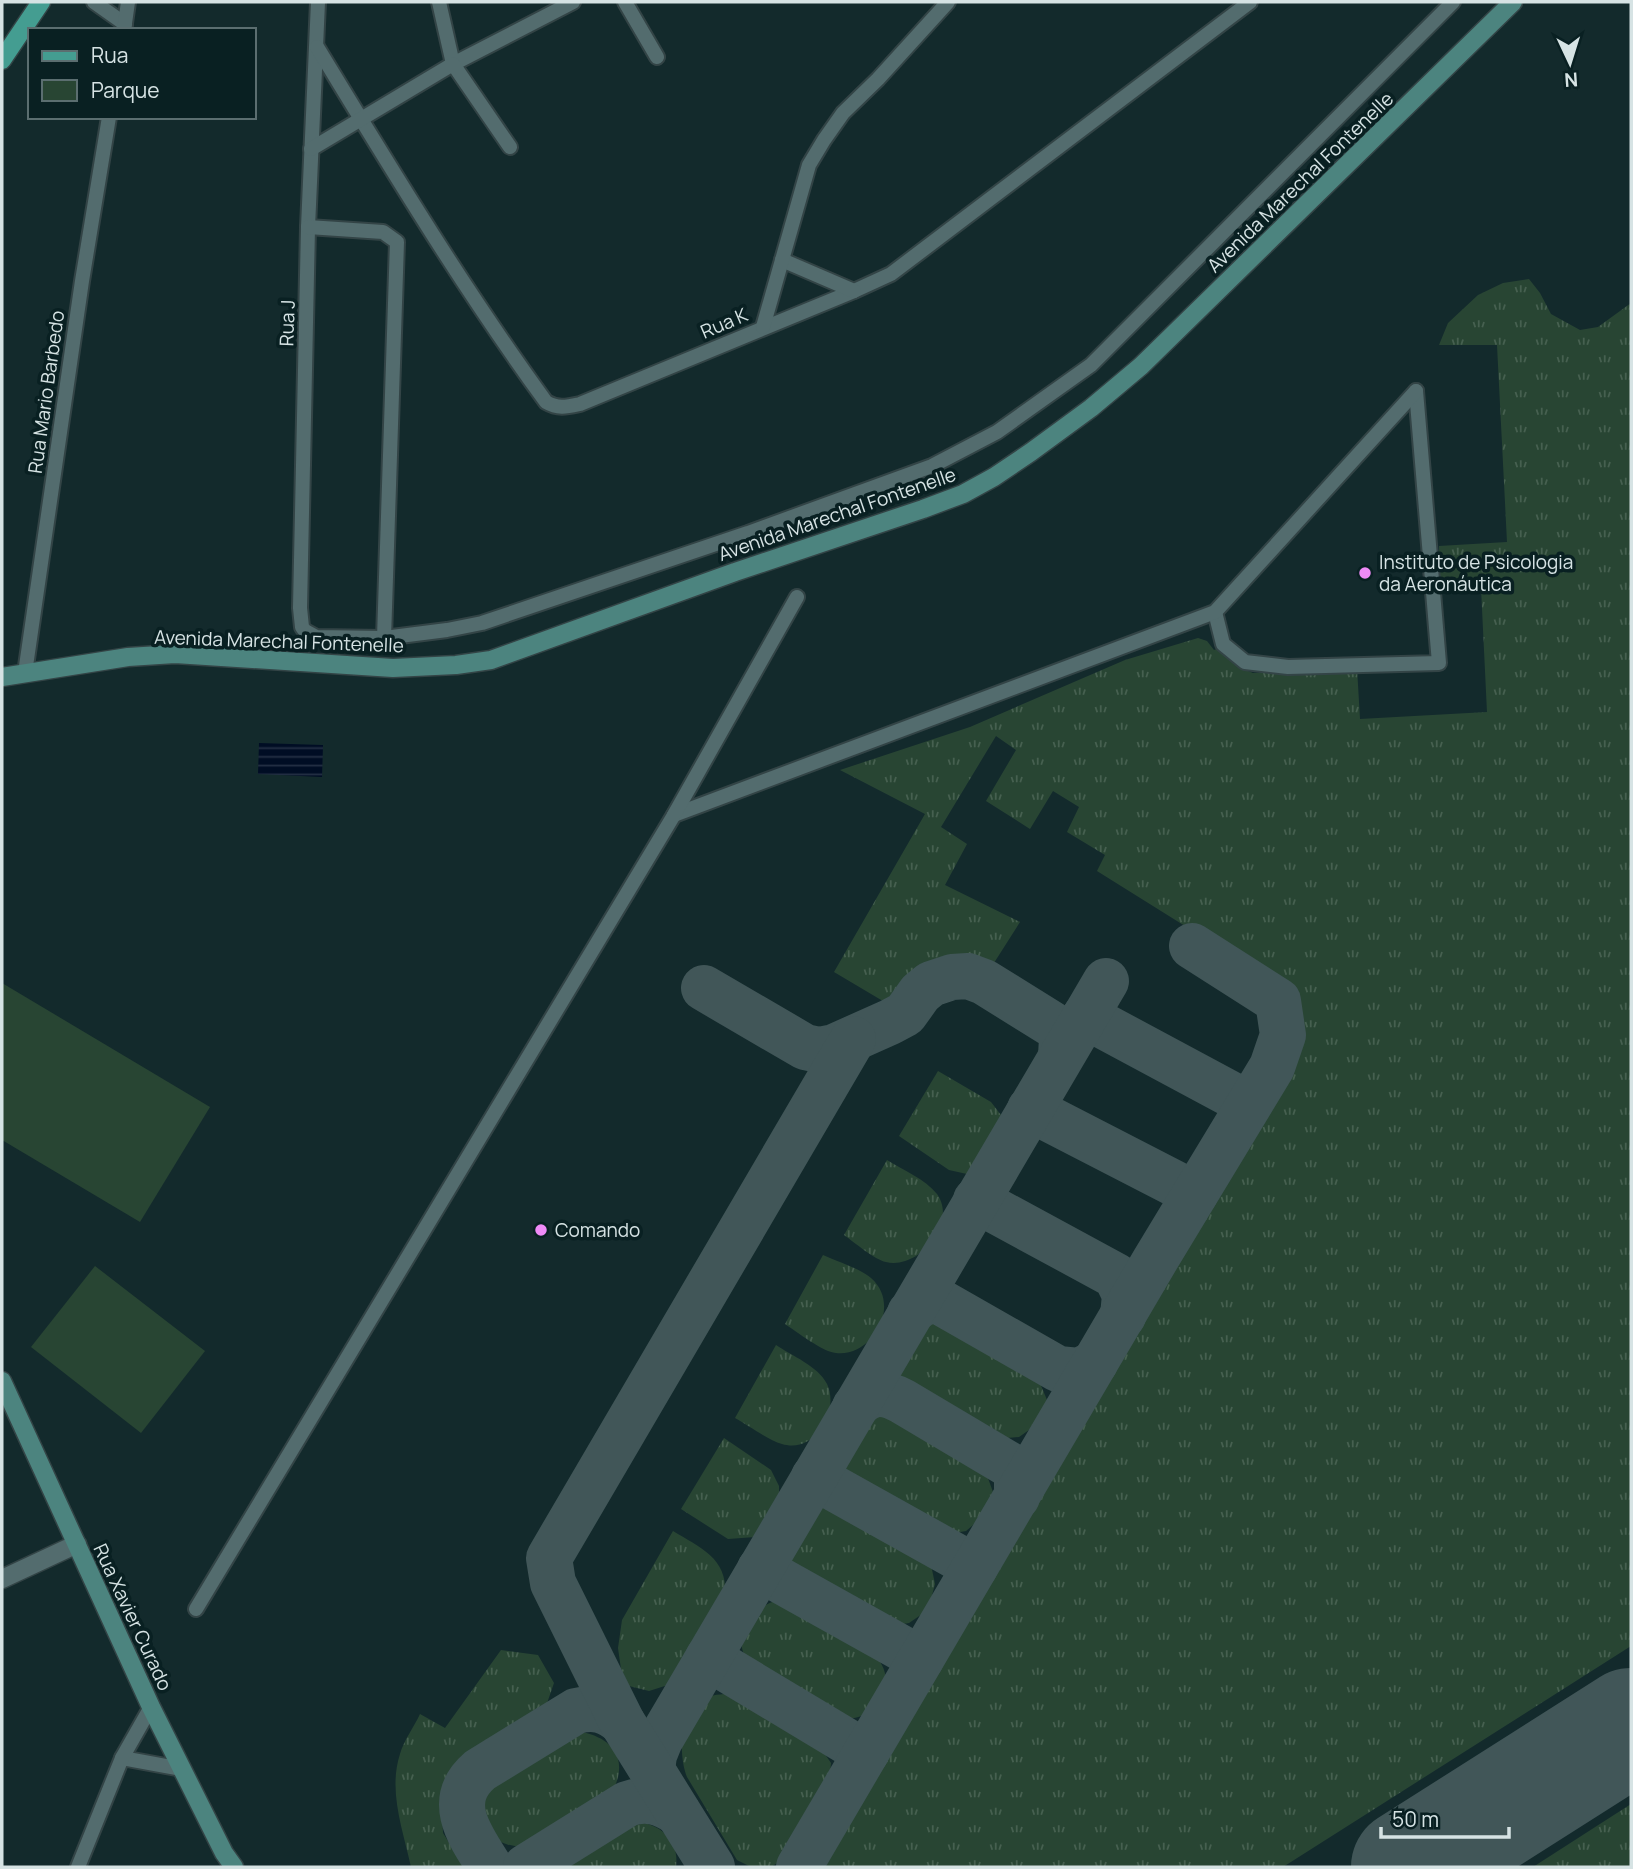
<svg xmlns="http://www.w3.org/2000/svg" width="1633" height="1869" font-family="Manrope,sans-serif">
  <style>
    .grass { fill: url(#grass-tufts) }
    .park { fill: #284533 }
    .water { fill: url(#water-rules) }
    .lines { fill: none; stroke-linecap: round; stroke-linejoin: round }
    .taxiway { stroke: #415658; stroke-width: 46 }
    .runway { stroke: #415658; stroke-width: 116 }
    .minor-casing { stroke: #334446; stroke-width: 18 }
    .tertiary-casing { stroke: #334446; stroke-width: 21 }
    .secondary-casing { stroke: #334446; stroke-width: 21 }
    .primary-casing { stroke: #334446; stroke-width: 21 }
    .minor { stroke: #536c6e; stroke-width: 14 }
    .tertiary { stroke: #536c6e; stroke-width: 18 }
    .secondary { stroke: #4c847f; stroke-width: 18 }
    .primary { stroke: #449d91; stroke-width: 18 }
    .poi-dot { fill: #ef8bf7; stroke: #092022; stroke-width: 2.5 }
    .labels { text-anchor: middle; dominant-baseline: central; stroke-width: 7; stroke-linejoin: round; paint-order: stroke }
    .street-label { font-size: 19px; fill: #d6e3e4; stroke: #092022 }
    .poi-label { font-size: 19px; fill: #d6e3e4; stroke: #092022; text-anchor: start }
  </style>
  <defs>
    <pattern id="grass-tufts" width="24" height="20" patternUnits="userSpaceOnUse" patternTransform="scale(1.75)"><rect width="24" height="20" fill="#284533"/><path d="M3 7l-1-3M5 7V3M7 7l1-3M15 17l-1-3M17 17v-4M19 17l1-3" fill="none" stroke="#466050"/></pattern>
    <pattern id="water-rules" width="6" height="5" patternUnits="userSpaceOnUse" patternTransform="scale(1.75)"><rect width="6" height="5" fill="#000d24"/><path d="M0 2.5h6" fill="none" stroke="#243044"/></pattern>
  </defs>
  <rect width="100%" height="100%" fill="#132a2c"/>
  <g class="grass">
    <path d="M1529,279l11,14 11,21 29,16 18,-3 33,-24v1343l-348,221h-468l476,-811 4,-16 1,-16 -7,-24 -24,-24 -168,-105 8,-16 -38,-23 12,-25 -26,-16 -23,38 -44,-28 30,-51 -20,-14 -55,91 26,17 -22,41 75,37 -28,44c-29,-4 -64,-10 -85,16 -6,7 -9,17 -14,25l-59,-35 91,-158 -85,-44 130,-43 155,-67 73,-22 9,3 7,9 5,-2 22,20 12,5 104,-5 3,51 127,-7 -6,-124 -41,1 -1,-43 68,-4 -10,-197h-58l9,-22 30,-28 25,-12z"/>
    <path d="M938,1071l53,31 10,13v13l-24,39 -10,7 -18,-4 -50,-34z"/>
    <path d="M887,1160c16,10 38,19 50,34 21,29 -18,76 -51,68 -11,-2 -32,-20 -42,-27z"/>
    <path d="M823,1255c13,6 38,14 48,23 31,27 2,79 -35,75 -13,-1 -39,-21 -51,-29z"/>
    <path d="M941,1321l94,50 12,29 -8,23 -20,14 -23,2 -92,-50 -12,-23 5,-23 19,-18z"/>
    <path d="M776,1345c16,11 42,21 51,39 13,27 -12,70 -45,60 -14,-4 -34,-19 -47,-26z"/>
    <path d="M891,1412l94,58 8,22 -7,22 -20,17 -29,5 -92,-56c-2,-8 -8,-19 -7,-27 3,-29 30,-36 53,-41z"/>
    <path d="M724,1438l47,32 8,16v18l-11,23 -13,10 -27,2 -47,-30z"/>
    <path d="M831,1507l100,58 4,19 -7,26 -19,13 -23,4 -95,-51c-12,-33 -8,-40 16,-66z"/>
    <path d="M673,1531c26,16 55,27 52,63l-54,90 -22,7 -20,-5 -8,-17 -3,-21 4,-28z"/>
    <path d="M775,1601l18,3 80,47c11,15 17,26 9,44 -7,15 -22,26 -39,23 -16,-2 -72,-39 -90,-50 -24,-27 -9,-56 22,-67z"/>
    <path d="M501,1650l37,5 16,28 -9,26 -86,52 -18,35 2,37 21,34h-53c-8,-37 -23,-76 -11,-113 4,-14 14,-27 20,-40l25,14z"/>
    <path d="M724,1694l13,3 81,47 13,19 -2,21 -41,72 -17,11h-20l-14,-7 -50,-83c-8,-20 -8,-59 10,-74 8,-7 17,-8 27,-9z"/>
    <path d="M582,1732c34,7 47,31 29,62l-81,52c-42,5 -68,-32 -37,-66l72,-44z"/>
    <path d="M1631,1804v63h-98z"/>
    <path d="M628,1822c28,-2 52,16 48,45h-121z"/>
  </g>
  <g class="park">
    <path d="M2,983l208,124 -70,115 -138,-82z"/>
    <path d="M95,1266l110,85 -64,82 -110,-86z"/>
  </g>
  <path class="water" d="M259,743l64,2 -1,32 -64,-3z"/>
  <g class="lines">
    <g class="taxiway">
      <path d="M704,988l101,59 14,3 15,-3 56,-25 15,-8 15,-21 11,-9 21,-7 16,-1 16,6 74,46 4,10 -1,18"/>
      <path d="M1085,1016l164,88"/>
      <path d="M1030,1109l165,85"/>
      <path d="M976,1200l140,76 9,19 -2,21"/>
      <path d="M910,1313c9,-8 15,-12 27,-13l121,69 21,2 16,-8"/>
      <path d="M855,1407c15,-16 28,-16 47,-6l106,63 9,9v24"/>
      <path d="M814,1477l161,90"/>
      <path d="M760,1569l161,90"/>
      <path d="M708,1658l158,95"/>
      <path d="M652,1770l2,-15 6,-15 446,-759"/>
      <path d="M490,1867c-20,-31 -46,-66 -10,-97l96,-59c19,-5 31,-1 46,11"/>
      <path d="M526,1867l101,-63c19,-7 35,-2 51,9"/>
      <path d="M712,1867l-90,-145 -69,-139 -4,-25 304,-519"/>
      <path d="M799,1867l355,-605 118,-195 11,-32 -5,-34 -86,-55"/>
    </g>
    <path class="runway" d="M1409,1867l222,-141"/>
    <g class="minor-casing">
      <g id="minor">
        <path d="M94,2l31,22"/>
        <path d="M318,2l-10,225 -8,381 2,19 3,4 11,6 68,1 63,-8 35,-7 266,-90 184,-67 65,-34 94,-67 362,-363"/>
        <path d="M439,2l14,62 120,-62"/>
        <path d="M625,2l32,55"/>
        <path d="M124,30l4,-28"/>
        <path d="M317,47c73,120 146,241 229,355 12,7 20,5 34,2l274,-113 37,-17 359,-272"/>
        <path d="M311,149l142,-85 57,83"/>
        <path d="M308,227l75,5 14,10 -13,396"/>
        <path d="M782,260l72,31"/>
        <path d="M763,327l46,-162 15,-25 19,-27 35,-34 70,-77"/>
        <path d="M1215,612l8,32 22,18 43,5 151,-4 -23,-272"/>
        <path d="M25,673l57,-392 27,-164"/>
        <path d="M674,815l541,-203 201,-221"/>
        <path d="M196,1609l478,-794 123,-218"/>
        <path d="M122,1758l60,11"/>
        <path d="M78,1867l44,-109 29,-51"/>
      </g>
    </g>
    <g class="tertiary-casing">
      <path id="tertiary" d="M2,1579l75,-35"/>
    </g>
    <g class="secondary-casing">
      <g id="secondary">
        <path d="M2,677l126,-20 47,-3 218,14 63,-3 35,-5 244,-88 188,-63 40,-15 31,-17 37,-25 60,-44 50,-42 372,-364"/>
        <path d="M2,1381l149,326 73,146 10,14"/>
      </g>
    </g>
    <g class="primary-casing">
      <path id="primary" d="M2,60l39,-58"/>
    </g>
    <use href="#minor" class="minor"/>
    <use href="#tertiary" class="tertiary"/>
    <use href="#secondary" class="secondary"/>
    <use href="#primary" class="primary"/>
  </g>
  <g class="poi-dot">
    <circle cx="1365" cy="573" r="7"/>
    <circle cx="541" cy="1230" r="7"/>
  </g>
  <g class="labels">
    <g class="street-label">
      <text transform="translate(1300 182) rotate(-44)">Avenida Marechal Fontenelle</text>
      <text transform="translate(287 323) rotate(-88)">Rua J</text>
      <text transform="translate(724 323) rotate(-23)">Rua K</text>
      <text transform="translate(46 392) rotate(-82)">Rua Mario Barbedo</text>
      <text transform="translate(837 514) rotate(-19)">Avenida Marechal Fontenelle</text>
      <text transform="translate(279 641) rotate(2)">Avenida Marechal Fontenelle</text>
      <text transform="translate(133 1617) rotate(65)">Rua Xavier Curado</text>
    </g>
    <g class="poi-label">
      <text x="1379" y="562">Instituto de Psicologia<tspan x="1379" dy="22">da Aeronáutica</tspan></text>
      <text x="555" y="1230">Comando</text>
    </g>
  </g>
  <rect width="1633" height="1869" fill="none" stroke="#d6e3e4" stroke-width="7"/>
  <rect x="28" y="28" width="228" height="91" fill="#092022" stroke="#5b6e70" stroke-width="2"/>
  <rect x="42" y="51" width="35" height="10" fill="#449d91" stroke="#5b6e70" stroke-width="2"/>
  <text x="91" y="63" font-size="21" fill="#d6e3e4">Rua</text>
  <rect x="42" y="80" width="35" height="21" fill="#284533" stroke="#5b6e70" stroke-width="2"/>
  <text x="91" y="98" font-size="21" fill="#d6e3e4">Parque</text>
  <g transform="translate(1570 63) rotate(176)" stroke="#092022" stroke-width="5" paint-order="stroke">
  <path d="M0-5L12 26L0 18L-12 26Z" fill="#d6e3e4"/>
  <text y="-10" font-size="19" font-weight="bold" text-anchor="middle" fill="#d6e3e4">N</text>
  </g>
  <path d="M1381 1827v10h128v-10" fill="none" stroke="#d6e3e4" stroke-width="3.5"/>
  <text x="1392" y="1827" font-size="21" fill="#d6e3e4" stroke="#092022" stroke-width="5" paint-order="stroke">50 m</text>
</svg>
